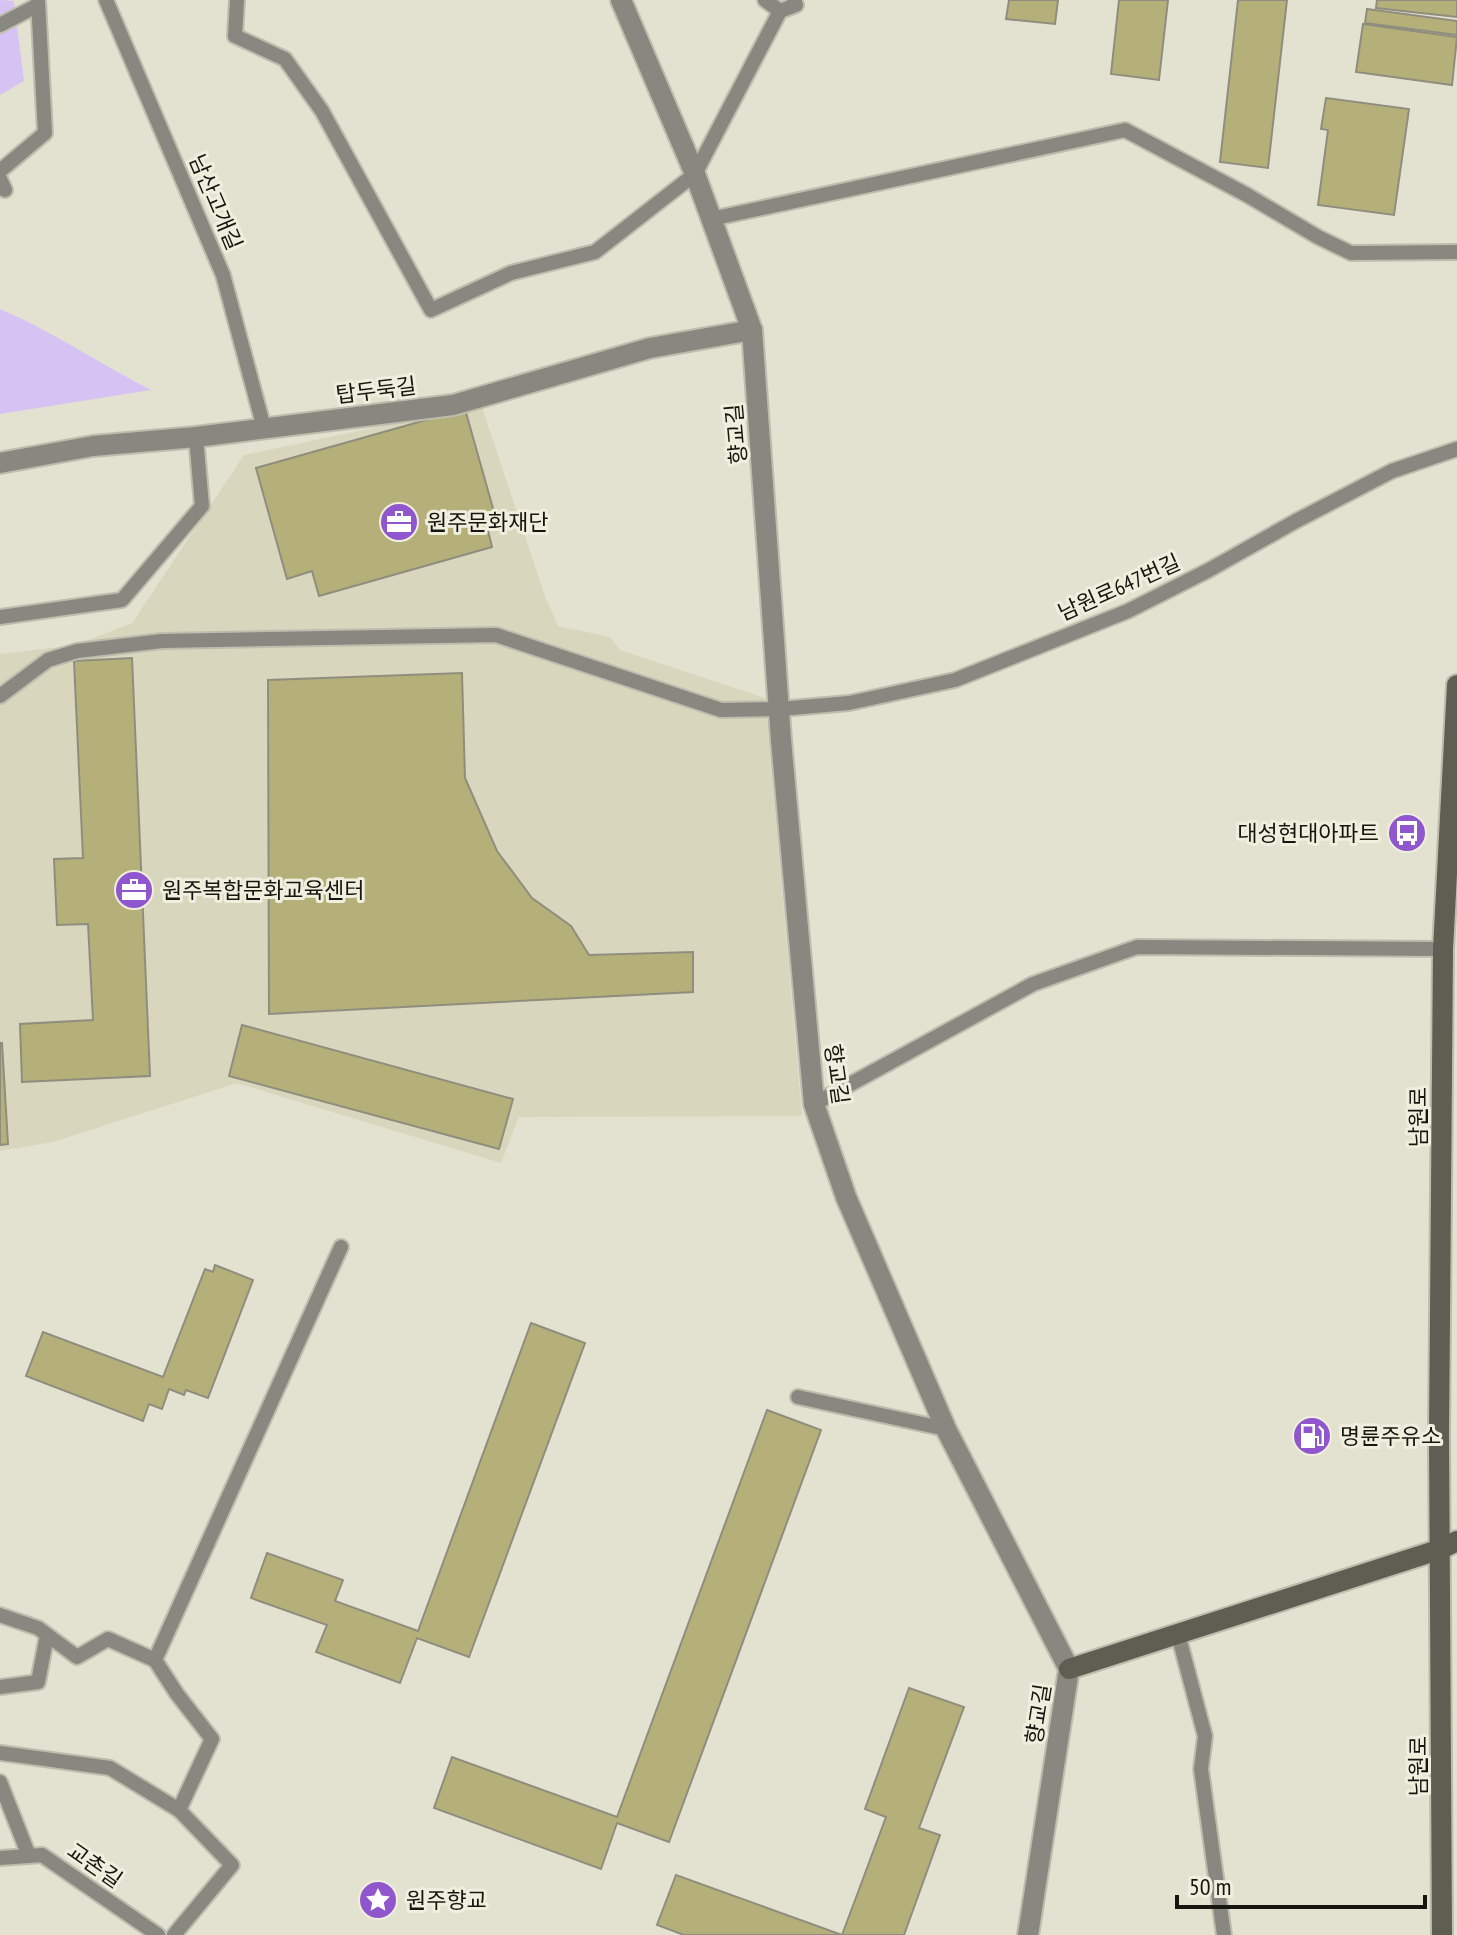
<svg xmlns="http://www.w3.org/2000/svg" width="1457" height="1935" font-family="'PT Sans Narrow','Noto Sans KR',sans-serif">
  <style>
    .built { fill: #d8d6bd }
    .green { fill: #d6c2f3 }
    .building { fill: #b5b07a; stroke: #8f8e7e; stroke-width: 2 }
    .lines { fill: none; stroke-linecap: round; stroke-linejoin: round }
    .lane-casing { stroke: #bebdad; stroke-width: 18 }
    .street-casing { stroke: #bebdad; stroke-width: 24 }
    .secondary-casing { stroke: #bebdad; stroke-width: 24 }
    .lane { stroke: #888880; stroke-width: 14 }
    .street { stroke: #888880; stroke-width: 20 }
    .secondary { stroke: #5e5e53; stroke-width: 20 }
    .labels { text-anchor: middle; dominant-baseline: central; stroke-width: 6; stroke-linejoin: round; paint-order: stroke }
    .street-label { font-size: 22px; fill: #161610; stroke: #f0efdd }
    .poi-label { font-size: 22px; fill: #161610; stroke: #f0efdd; text-anchor: start }
  </style>
  <rect width="100%" height="100%" fill="#e3e2d0"/>
  <path class="built" d="M481,405l64,191 13,30 52,11 10,13 145,48 37,418 -283,1 -18,46 -264,-80 -184,59 -53,9v-497l76,-9 56,-22 112,-168z"/>
  <g class="green">
    <path d="M0,0l14,1 10,80 -24,14z"/>
    <path d="M0,309c52,22 100,55 151,81l-151,24z"/>
  </g>
  <g class="building">
    <path d="M1009,0h49l-3,24 -49,-5z"/>
    <path d="M1119,0h49l-9,80 -48,-6z"/>
    <path d="M1238,0h49l-19,168 -48,-6z"/>
    <path d="M1377,0h80v17l-81,-9z"/>
    <path d="M1367,9l90,12v14l-92,-12z"/>
    <path d="M1363,24l94,13 -5,48 -96,-13z"/>
    <path d="M1326,98l83,11 -15,106 -76,-10 10,-75 -7,-1z"/>
    <path d="M465,409l31,110 -10,3 6,25 -173,49 -7,-25 -25,8 -31,-111z"/>
    <path d="M132,658l18,418 -128,6 -2,-58 73,-4 -5,-96 -31,1 -3,-66 29,-1 -9,-197z"/>
    <path d="M462,673l3,105 32,73 35,47 39,28 18,29 104,-3v40l-424,22 -1,-334z"/>
    <path d="M242,1025l271,74 -14,50 -270,-73z"/>
    <path d="M0,1043h2l6,101 -8,1z"/>
    <path d="M215,1265l38,15 -45,118 -22,-8 -2,5 -15,-6 -7,20 -13,-5 -6,17 -117,-45 17,-44 120,45 42,-108 8,3z"/>
    <path d="M531,1323l54,20 -116,314 -52,-19 -17,45 -84,-31 11,-27 -76,-27 16,-45 76,27 -8,21 83,30z"/>
    <path d="M767,1410l54,20 -152,412 -52,-19 -16,46 -167,-61 18,-51 165,60z"/>
    <path d="M909,1688l55,19 -45,121 21,7 -36,100h-220l-27,-10 19,-50 166,60 44,-118 -21,-8z"/>
  </g>
  <g class="lines">
    <g class="lane-casing">
      <g id="lane">
        <path d="M106,0l117,275 41,153"/>
        <path d="M237,0l-2,36 50,23 37,52 109,199 80,-37 84,-21 100,-78 85,-163"/>
        <path d="M765,0l15,11"/>
        <path d="M780,11l16,-6 -2,-5"/>
        <path d="M0,25l38,-20"/>
        <path d="M0,171l45,-38 -7,-133"/>
        <path d="M0,179l5,11"/>
        <path d="M711,219l414,-89 122,65 71,42 33,16 106,-1"/>
        <path d="M0,617l122,-17 80,-94 -6,-69"/>
        <path d="M0,696l48,-36 29,-9 85,-10 334,-6 225,75 59,-1 69,-6 106,-23 173,-69 81,-41 87,-49 96,-50 65,-22"/>
        <path d="M814,1104l219,-120 104,-37 306,2"/>
        <path d="M798,1397l148,32"/>
        <path d="M0,1615l38,13 39,29 31,-18 47,21"/>
        <path d="M1178,1634l27,102 -4,33 23,166"/>
        <path d="M0,1687l38,-5 9,-47"/>
        <path d="M0,1753l110,15 69,42"/>
        <path d="M0,1782l29,74"/>
        <path d="M0,1858l42,-3 116,80"/>
        <path d="M174,1935l58,-70 -53,-55 33,-71 -35,-45 -22,-34 186,-413"/>
      </g>
    </g>
    <g class="street-casing">
      <g id="street">
        <path d="M621,0l74,174 57,156 29,410 33,364 32,93 100,232 123,240 -41,266"/>
        <path d="M0,463l93,-17 103,-9 257,-32 197,-57 102,-18"/>
      </g>
    </g>
    <g class="secondary-casing">
      <g id="secondary">
        <path d="M1069,1669l372,-120 16,-8"/>
        <path d="M1442,1935l-3,-500 4,-486 14,-264"/>
      </g>
    </g>
    <use href="#lane" class="lane"/>
    <use href="#street" class="street"/>
    <use href="#secondary" class="secondary"/>
  </g>
  <defs>
    <g id="office-disc" transform="scale(2)"><circle r="9.5" fill="#8f56ce" stroke="#f0efdd"/><path d="M-6-3h4V-5.5h4V-3h4V5H-6ZM-1-4.5V-3h2v-1.5ZM-6 0V1H6V0Z" fill="#fff"/></g>
    <g id="bus-disc" transform="scale(2)"><circle r="9.5" fill="#8f56ce" stroke="#f0efdd"/><path d="M-5-6H5V4H4V6H2V4H-2V6H-4V4H-5ZM-3.5-4V0h7V-4ZM-3.5 1.2v1.5H-2V1.2ZM2 1.2v1.5H3.5V1.2Z" fill="#fff"/></g>
    <g id="fuel-disc" transform="scale(2)"><circle r="9.5" fill="#8f56ce" stroke="#f0efdd"/><path d="M-5.5-6h7V0h2V4h1.3V-2.5L3-4.5l.8-.8L6-3V5H2.5V1h-1V6h-7ZM-4.2-4.7v3.2H.2V-4.7Z" fill="#fff"/></g>
    <g id="sight-disc" transform="scale(2)"><circle r="9.5" fill="#8f56ce" stroke="#f0efdd"/><path d="M0-6L1.8-2.2L6-1.7L2.9 1.2L3.7 5.4L0 3.3L-3.7 5.4L-2.9 1.2L-6-1.7L-1.8-2.2Z" fill="#fff"/></g>
  </defs>
  <g fill-rule="evenodd">
    <use href="#office-disc" x="399" y="522"/>
    <use href="#bus-disc" x="1407" y="833"/>
    <use href="#office-disc" x="134" y="890"/>
    <use href="#fuel-disc" x="1312" y="1436"/>
    <use href="#sight-disc" x="378" y="1900"/>
  </g>
  <g class="labels">
    <g class="street-label">
      <text transform="translate(216 202) rotate(67)">남산고개길</text>
      <text transform="translate(376 390) rotate(-7)">탑두둑길</text>
      <text transform="translate(736 434) rotate(-95)">향교길</text>
      <text transform="translate(1119 587) rotate(-24)">남원로647번길</text>
      <text transform="translate(837 1074) rotate(82)">향교길</text>
      <text transform="translate(1418 1117) rotate(-90)">남원로</text>
      <text transform="translate(1038 1714) rotate(-81)">향교길</text>
      <text transform="translate(1418 1766) rotate(-90)">남원로</text>
      <text transform="translate(95 1865) rotate(35)">교촌길</text>
    </g>
    <g class="poi-label">
      <text x="427" y="522">원주문화재단</text>
      <text x="1379" y="833" text-anchor="end">대성현대아파트</text>
      <text x="162" y="890">원주복합문화교육센터</text>
      <text x="1340" y="1436">명륜주유소</text>
      <text x="406" y="1900">원주향교</text>
    </g>
  </g>
  <path d="M1177 1895v12h248v-12" fill="none" stroke="#161610" stroke-width="4"/>
  <text x="1189" y="1895" font-size="24" fill="#161610" stroke="#f0efdd" stroke-width="6" paint-order="stroke">50 m</text>
</svg>
